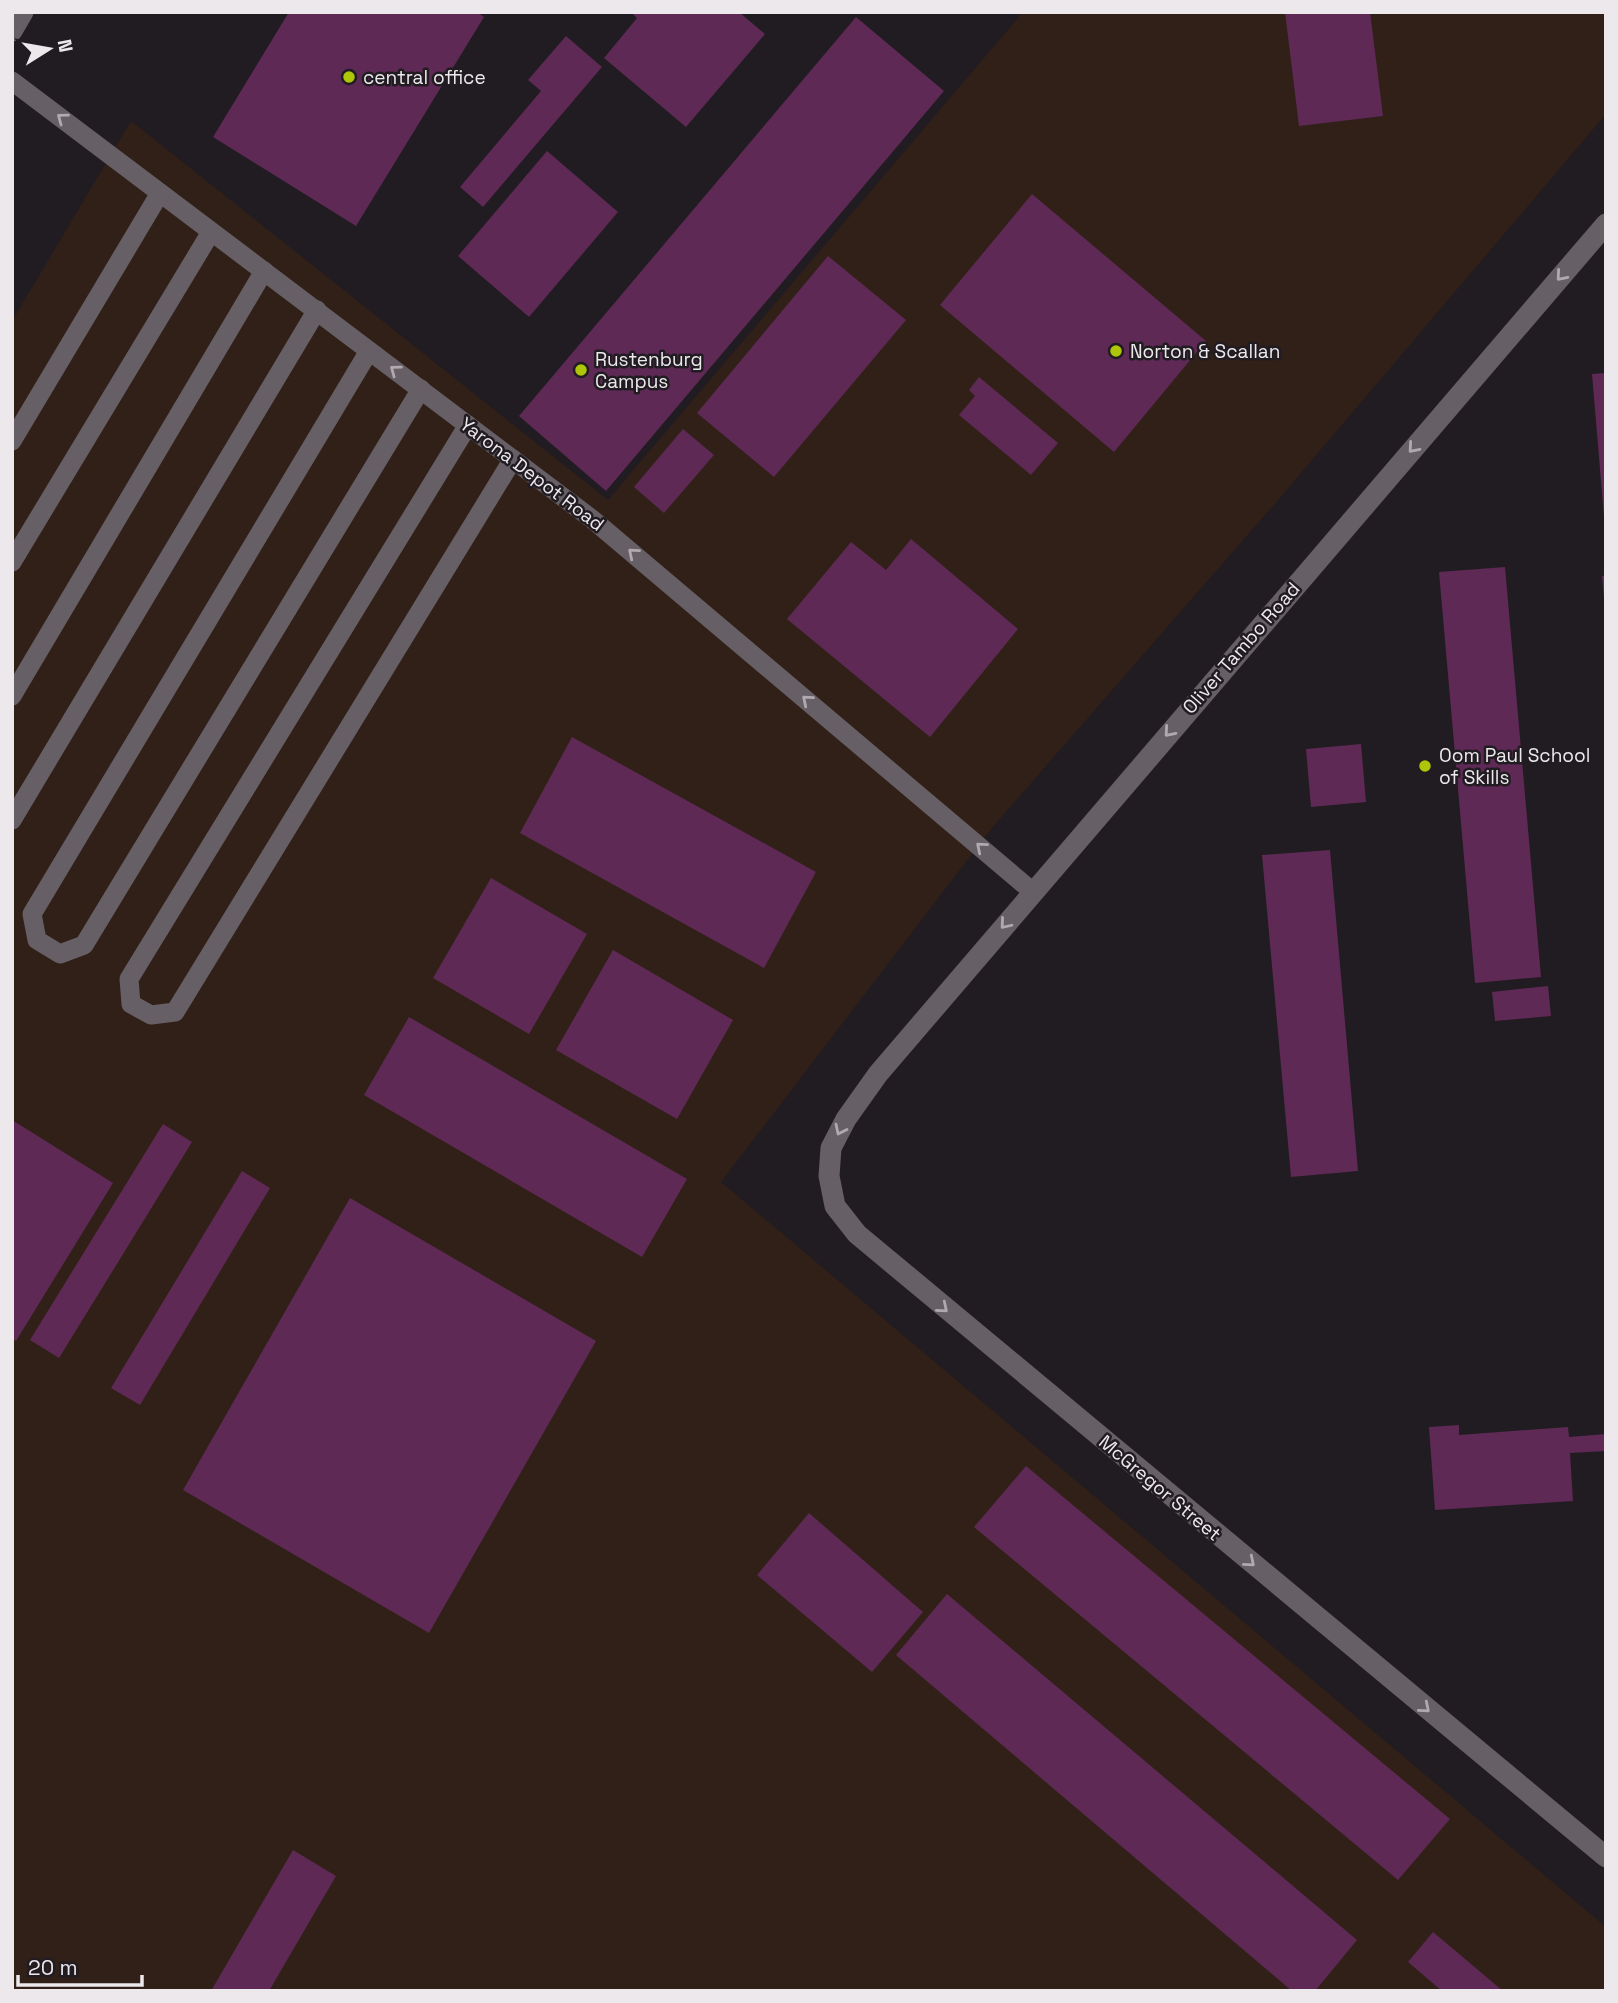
<svg xmlns="http://www.w3.org/2000/svg" width="1618" height="2003" font-family="'Space Grotesk',sans-serif">
  <style>
    .commercial { fill: #312018 }
    .building { fill: #5e2955 }
    .lines { fill: none; stroke-linecap: round; stroke-linejoin: round }
    .service { stroke: #665f65; stroke-width: 19 }
    .minor { stroke: #665f65; stroke-width: 21 }
    .secondary { stroke: #665f65; stroke-width: 21 }
    .oneway { stroke: #b0aaaf }
    .poi-dot { fill: #aec509; stroke: #211c21; stroke-width: 2.5 }
    .labels { text-anchor: middle; dominant-baseline: central; stroke-width: 5; stroke-linejoin: round; paint-order: stroke }
    .poi-label { font-size: 19px; fill: #ece8ec; stroke: #211c21; text-anchor: start }
    .street-label { font-size: 19px; fill: #ece8ec; stroke: #211c21 }
  </style>
  <rect width="100%" height="100%" fill="#211c21"/>
  <path class="commercial" d="M1023,12h583v102l-328,386 -287,329 -270,353 885,745v64h-1594v-1670l119,-200 477,379z"/>
  <g class="building">
    <path d="M289,12h188l7,5 -128,209 -143,-89z"/>
    <path d="M631,12h108l26,22 -79,93 -82,-69 33,-40z"/>
    <path d="M1285,12h85l13,104 -84,10z"/>
    <path d="M856,17l88,74 -338,400 -87,-75z"/>
    <path d="M566,36l36,31 -119,140 -23,-20 81,-96 -13,-11z"/>
    <path d="M547,151l71,61 -89,105 -71,-61z"/>
    <path d="M1032,194l174,147 -92,111 -174,-147z"/>
    <path d="M828,256l78,64 -132,157 -77,-64z"/>
    <path d="M1606,373v144h-2l-12,-143z"/>
    <path d="M979,377l79,66 -27,32 -72,-60 16,-19 -6,-6z"/>
    <path d="M683,429l31,26 -50,58 -30,-26z"/>
    <path d="M911,539l107,90 -88,108 -143,-118 64,-77 35,28z"/>
    <path d="M1505,567l36,410 -66,6 -36,-411z"/>
    <path d="M1606,575v23h-2l-2,-22z"/>
    <path d="M572,737l244,135 -52,96 -244,-135z"/>
    <path d="M1361,744l5,58 -55,5 -5,-58z"/>
    <path d="M1330,850l28,321 -67,6 -29,-322z"/>
    <path d="M491,878l96,56 -58,100 -96,-56z"/>
    <path d="M613,950l120,70 -56,99 -121,-69z"/>
    <path d="M1548,986l3,30 -56,5 -3,-29z"/>
    <path d="M409,1017l278,162 -45,78 -278,-162z"/>
    <path d="M12,1120l101,63 -97,158 -4,-3z"/>
    <path d="M163,1124l29,18 -133,216 -29,-18z"/>
    <path d="M242,1171l28,17 -130,217 -29,-17z"/>
    <path d="M350,1198l246,143 -167,292 -246,-143z"/>
    <path d="M1459,1425v10l109,-8 1,10 37,-3v17l-36,2 3,48 -138,9 -6,-83z"/>
    <path d="M1026,1466l424,353 -52,61 -424,-353z"/>
    <path d="M809,1513l114,99 -51,60 -115,-97z"/>
    <path d="M947,1594l410,346 -42,51h-23l-396,-336z"/>
    <path d="M293,1850l43,26 -67,115h-58z"/>
    <path d="M1433,1932l70,59h-61l-34,-29z"/>
  </g>
  <g class="lines">
    <g class="service">
      <path d="M12,81l580,438 441,373"/>
      <path d="M369,351l-337,563 5,26 23,14 24,-9 337,-556"/>
      <path d="M468,425l-339,554 2,25 20,11 24,-3 338,-553"/>
      <path d="M12,441l148,-248"/>
      <path d="M12,562l199,-330"/>
      <path d="M12,696l252,-425"/>
      <path d="M12,820l305,-510"/>
    </g>
    <path class="minor" d="M1606,224l-728,850 -32,45 -15,29 -2,28 6,30 22,28 749,623"/>
    <path class="secondary" d="M12,31l11,-19"/>
  </g>
  <defs><path id="oneway-chevron" d="M-2-3.5L2.5 0L-2 3.5" fill="none" stroke-width="1.6" stroke-linecap="round" stroke-linejoin="round" transform="scale(1.75)"/></defs>
  <g class="oneway">
    <use href="#oneway-chevron" transform="translate(62 118) rotate(-143)"/>
    <use href="#oneway-chevron" transform="translate(1561 276) rotate(131)"/>
    <use href="#oneway-chevron" transform="translate(395 370) rotate(-143)"/>
    <use href="#oneway-chevron" transform="translate(1413 448) rotate(131)"/>
    <use href="#oneway-chevron" transform="translate(633 553) rotate(-140)"/>
    <use href="#oneway-chevron" transform="translate(807 700) rotate(-140)"/>
    <use href="#oneway-chevron" transform="translate(1169 732) rotate(131)"/>
    <use href="#oneway-chevron" transform="translate(981 847) rotate(-140)"/>
    <use href="#oneway-chevron" transform="translate(1005 924) rotate(130)"/>
    <use href="#oneway-chevron" transform="translate(840 1130) rotate(116)"/>
    <use href="#oneway-chevron" transform="translate(943 1308) rotate(40)"/>
    <use href="#oneway-chevron" transform="translate(1250 1562) rotate(40)"/>
    <use href="#oneway-chevron" transform="translate(1425 1708) rotate(40)"/>
  </g>
  <g class="poi-dot">
    <circle cx="349" cy="77" r="7"/>
    <circle cx="1116" cy="351" r="7"/>
    <circle cx="581" cy="370" r="7"/>
    <circle cx="1425" cy="766" r="7"/>
  </g>
  <g class="labels">
    <g class="poi-label">
      <text x="363" y="77">central office</text>
      <text x="1130" y="351">Norton &amp; Scallan</text>
      <text x="595" y="359">Rustenburg<tspan x="595" dy="22">Campus</tspan></text>
      <text x="1439" y="755">Oom Paul School<tspan x="1439" dy="22">of Skills</tspan></text>
    </g>
    <g class="street-label">
      <text transform="translate(532 474) rotate(37)">Yarona Depot Road</text>
      <text transform="translate(1241 648) rotate(-49)">Oliver Tambo Road</text>
      <text transform="translate(1160 1488) rotate(40)">McGregor Street</text>
    </g>
  </g>
  <rect width="1618" height="2003" fill="none" stroke="#ece8ec" stroke-width="28"/>
  <g transform="translate(49 49) rotate(79)" stroke="#211c21" stroke-width="5" paint-order="stroke">
  <path d="M0-5L12 26L0 18L-12 26Z" fill="#ece8ec"/>
  <text y="-10" font-size="19" font-weight="bold" text-anchor="middle" fill="#ece8ec">N</text>
  </g>
  <path d="M18 1975v10h124v-10" fill="none" stroke="#ece8ec" stroke-width="3.5"/>
  <text x="28" y="1975" font-size="21" fill="#ece8ec" stroke="#211c21" stroke-width="5" paint-order="stroke">20 m</text>
</svg>
